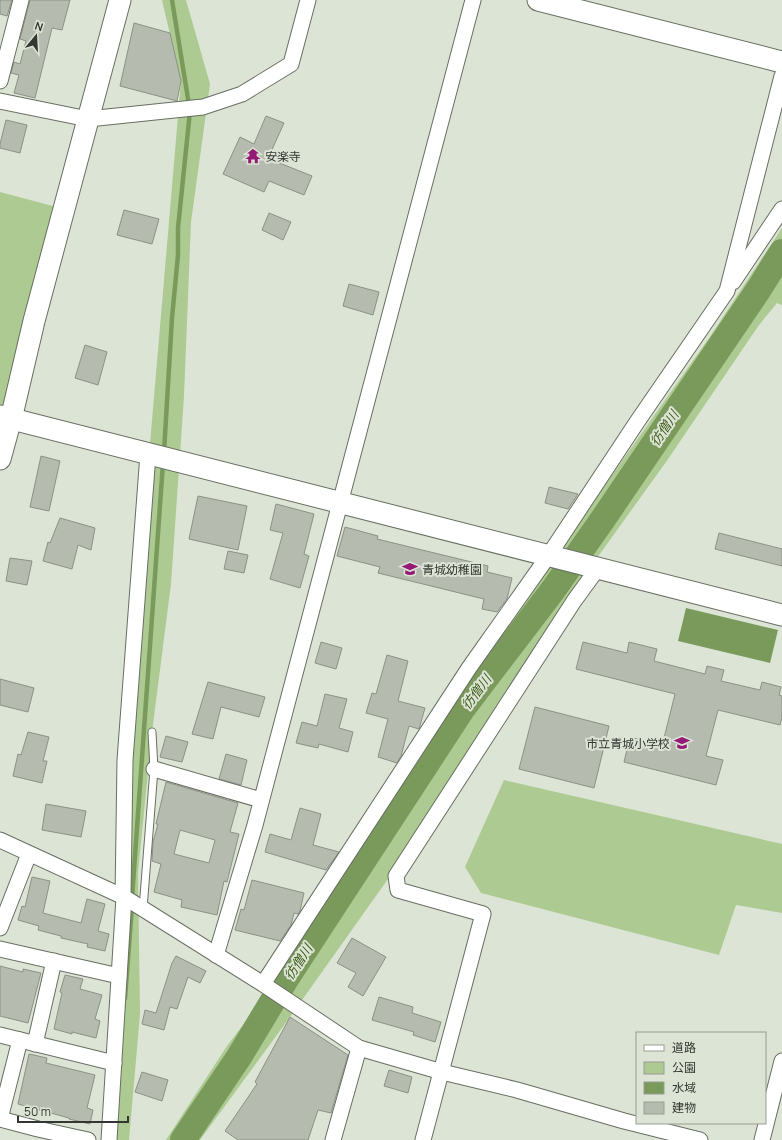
<svg xmlns="http://www.w3.org/2000/svg" width="782" height="1140" font-family="Manrope,'Noto Sans JP',sans-serif">
  <style>
    .green { fill: #acca91 }
    .water { fill: #7a9a5b }
    .lines { fill: none; stroke-linecap: round; stroke-linejoin: round }
    .stream { stroke: #7a9a5b; stroke-width: 4.5 }
    .river { stroke: #7a9a5b; stroke-width: 26 }
    .building { fill: #b5bcaf; stroke: #8b9285; fill-rule: evenodd }
    .lane-casing { stroke: #686f62; stroke-width: 9 }
    .street-casing { stroke: #686f62; stroke-width: 17 }
    .secondary-casing { stroke: #686f62; stroke-width: 23 }
    .lane { stroke: #fff; stroke-width: 7 }
    .street { stroke: #fff; stroke-width: 15 }
    .secondary { stroke: #fff; stroke-width: 21 }
    .labels { text-anchor: middle; dominant-baseline: central; stroke-width: 4; stroke-linejoin: round; paint-order: stroke }
    .poi-label { font-size: 12px; fill: #333631; stroke: #dce4d5; text-anchor: start }
    .water-label { font-size: 13px; font-style: italic; fill: #3d5c18; stroke: #dce4d5 }
  </style>
  <rect width="100%" height="100%" fill="#dce4d5"/>
  <g class="green">
    <path d="M162,0h24l24,84 -19,138 -7,174 -13,188 -19,148 -14,141 2,141 -11,126h-26l34,-544 44,-515z"/>
    <path d="M0,192l64,17 -53,210 -11,-3z"/>
    <path d="M782,228v77l-5,-2 -18,22 -93,137 -100,139 -112,185 -164,231 -90,123h-34l61,-94 47,-62 23,-52 216,-325 85,-112 111,-157z"/>
    <path d="M504,780l278,64v69l-46,-8 -17,50 -238,-62 -16,-26z"/>
  </g>
  <path class="water" d="M686,608l92,22 -8,33 -92,-22z"/>
  <g class="lines">
    <g class="stream">
      <path d="M164,452l8,-134 6,-63v-27l12,-117 -18,-111"/>
      <path d="M132,898l31,-435"/>
      <path d="M125,998l7,-92"/>
    </g>
    <path class="river" d="M183,1140l56,-83 47,-78 177,-271 90,-118 50,-71 156,-230 23,-37"/>
  </g>
  <g class="building">
    <path d="M0,0h12l-5,16 -7,-2z"/>
    <path d="M30,0h40l-8,30 -10,-2 -17,70 -21,-5 5,-18 -8,-2 3,-11 6,2 6,-23 -6,-2z"/>
    <path d="M134,23l36,10 11,48 -4,20 -57,-15z"/>
    <path d="M266,116l18,7 -14,31 9,4 -2,4 35,14 -8,19 -35,-14 -5,11 -41,-18 17,-37 14,7z"/>
    <path d="M6,120l21,5 -7,28 -20,-5v-4z"/>
    <path d="M124,210l35,9 -7,25 -35,-9z"/>
    <path d="M269,213l22,9 -8,18 -21,-10z"/>
    <path d="M349,284l30,8 -6,23 -30,-9z"/>
    <path d="M85,345l22,7 -9,33 -23,-7z"/>
    <path d="M41,456l19,5 -11,50 -19,-4z"/>
    <path d="M549,487l29,7 -10,15 -23,-6z"/>
    <path d="M198,496l49,10 -9,44 -49,-11z"/>
    <path d="M276,504l38,10 -10,40 5,2 -9,32 -30,-9 13,-46 -13,-3z"/>
    <path d="M60,518l35,10 -4,22 -13,-5 -6,24 -29,-8 5,-19 2,1z"/>
    <path d="M345,527l33,9 -1,3 111,27 -1,6 25,6 -5,21 -10,13 -15,-3 2,-10 -106,-26 2,-6 -43,-11z"/>
    <path d="M719,533l63,16v17l-67,-17z"/>
    <path d="M228,551l20,4 -4,18 -20,-4z"/>
    <path d="M10,558l22,3 -5,24 -21,-4z"/>
    <path d="M321,642l21,6 -6,21 -21,-6z"/>
    <path d="M583,642l44,11 2,-11 28,7 -3,12 51,13 2,-8 17,4 -3,11 39,9 2,-8 19,5 -2,8 3,1v22l-2,7 -62,-15 -12,46 17,4 -7,25 -92,-23 6,-25 32,9 13,-52 -99,-25z"/>
    <path d="M387,655l21,6 -10,40 27,7 -6,21 -10,-3 -8,30 -4,7 -19,-6 10,-38 -22,-6 6,-20 4,1z"/>
    <path d="M0,679l34,9 -6,24 -28,-7z"/>
    <path d="M208,682l57,15 -6,20 -38,-10 -8,32 -21,-5z"/>
    <path d="M325,694l22,5 -8,29 14,4 -5,20 -29,-8 -1,4 -22,-5 6,-21 15,4z"/>
    <path d="M535,707l74,19 -15,62 -75,-19z"/>
    <path d="M28,732l21,5 -6,24h4l-5,22 -29,-7 5,-22 3,1z"/>
    <path d="M166,736l22,6 -6,20 -22,-5z"/>
    <path d="M226,754l21,6 -6,25 -22,-6z"/>
    <path d="M166,782l72,21 -8,29 9,2 -12,48 -3,-1 -7,34 -36,-8 1,-7 -28,-8 7,-28 -9,-3 1,-19 5,-18h-2zM180,830l35,10 -6,23 -35,-9z"/>
    <path d="M46,804l40,7 -5,26 -39,-7z"/>
    <path d="M300,808l21,6 -8,31 26,7 -13,18 -61,-18 5,-18 21,6z"/>
    <path d="M32,877l18,4 -7,32 38,10 6,-24 18,5 -7,27 11,3 -4,17 -18,-4 1,-3 -27,-6v-2l-23,-6 1,-4 -21,-6 4,-14 3,1z"/>
    <path d="M252,880l52,13 -4,18 -2,3 -4,-1 -3,12 -11,16 -45,-11 6,-21 3,1z"/>
    <path d="M352,938l34,19 -23,39 -15,-9 8,-14 -19,-10z"/>
    <path d="M176,956l30,15 -6,12 -12,-6 -11,32 -7,-2 -6,23 -22,-6 3,-14 11,3 16,-50z"/>
    <path d="M0,966l23,6v-3l18,4 -13,50 -28,-7z"/>
    <path d="M65,975l18,4 -3,10 22,6 -7,24 5,2 -4,17 -24,-6v2l-18,-5 8,-36 -2,-1z"/>
    <path d="M379,997l34,10 -1,6 29,9 -6,20 -22,-7 1,-3 -42,-12z"/>
    <path d="M290,1017l58,38 -17,58 -13,-3 -10,30h-70l-13,-9 32,-47 -2,-2z"/>
    <path d="M29,1054l18,4 -1,5 49,12 -8,33 6,2 -3,14 -21,-5v-1l-51,-14z"/>
    <path d="M389,1070l23,7 -4,16 -24,-7z"/>
    <path d="M142,1072l26,8 -6,21 -27,-9z"/>
  </g>
  <g class="lines">
    <g class="lane-casing">
      <path id="lane" d="M143,909l11,-140 -2,-37"/>
    </g>
    <g class="street-casing">
      <g id="street">
        <path d="M0,81l21,-81"/>
        <path d="M0,101l88,18 115,-12 39,-13 49,-30 17,-64"/>
        <path d="M733,282l49,-73"/>
        <path d="M154,769l107,31"/>
        <path d="M0,840l124,57 139,87 96,64 83,24 75,18 107,31 76,19"/>
        <path d="M123,897l2,-137 23,-306"/>
        <path d="M0,928l29,-74"/>
        <path d="M0,949l119,27"/>
        <path d="M216,955l39,-130 218,-825"/>
        <path d="M263,984l206,-316 80,-113 88,-133 90,-131 55,-215"/>
        <path d="M0,1035l114,28"/>
        <path d="M35,1044l19,-83"/>
        <path d="M0,1119l38,10 50,11"/>
        <path d="M0,1119l20,-79"/>
        <path d="M109,1140l15,-243"/>
        <path d="M333,1140l26,-92"/>
        <path d="M423,1140l60,-226 -85,-24 -2,-14 178,-275 24,-33"/>
        <path d="M762,1140l20,-79"/>
      </g>
    </g>
    <g class="secondary-casing">
      <g id="secondary">
        <path d="M538,0l244,62"/>
        <path d="M0,416l782,199"/>
        <path d="M0,459l11,-40 23,-98 86,-321"/>
      </g>
    </g>
    <use href="#lane" class="lane"/>
    <use href="#street" class="street"/>
    <use href="#secondary" class="secondary"/>
  </g>
  <defs>
    <g id="temple-bare" transform="scale(1.2)"><path d="M0-6L5-2H3V0L6.5 2.5H4V6H1.5V3h-3V6H-4V2.5H-6.5L-3 0V-2H-5Z" fill="#941a76" stroke="#dce4d5" stroke-width="2.5" paint-order="stroke"/></g>
    <g id="school-bare" transform="scale(1.2)"><path d="M0-5L7-2L0 1L-7-2ZM-4 1L0 2.5L4 1V4Q0 6-4 4Z" fill="#941a76" stroke="#dce4d5" stroke-width="2.5" paint-order="stroke"/></g>
  </defs>
  <g fill-rule="evenodd">
    <use href="#temple-bare" x="253" y="156"/>
    <use href="#school-bare" x="410" y="569"/>
    <use href="#school-bare" x="682" y="743"/>
  </g>
  <g class="labels">
    <g class="poi-label">
      <text x="265" y="156">安楽寺</text>
      <text x="422" y="569">青城幼稚園</text>
      <text x="670" y="743" text-anchor="end">市立青城小学校</text>
    </g>
    <g class="water-label">
      <text transform="translate(664 428) rotate(-56)">彷僧川</text>
      <text transform="translate(476 692) rotate(-53)">彷僧川</text>
      <text transform="translate(298 962) rotate(-57)">彷僧川</text>
    </g>
  </g>
  <rect x="636" y="1032" width="130" height="92" fill="#dce4d5" stroke="#989e93"/>
  <rect x="644" y="1045" width="20" height="6" fill="#ffffff" stroke="#989e93"/>
  <text x="672" y="1052" font-size="12" fill="#333631">道路</text>
  <rect x="644" y="1062" width="20" height="12" fill="#acca91" stroke="#989e93"/>
  <text x="672" y="1072" font-size="12" fill="#333631">公園</text>
  <rect x="644" y="1082" width="20" height="12" fill="#7a9a5b" stroke="#989e93"/>
  <text x="672" y="1092" font-size="12" fill="#333631">水域</text>
  <rect x="644" y="1102" width="20" height="12" fill="#b5bcaf" stroke="#989e93"/>
  <text x="672" y="1112" font-size="12" fill="#333631">建物</text>
  <g transform="translate(36 36) rotate(18)" stroke="#dce4d5" stroke-width="3" paint-order="stroke">
  <path d="M0-3L7 15L0 10L-7 15Z" fill="#333631"/>
  <text y="-6" font-size="11" font-weight="bold" text-anchor="middle" fill="#333631">N</text>
  </g>
  <path d="M18 1116v6h110v-6" fill="none" stroke="#333631" stroke-width="2"/>
  <text x="24" y="1116" font-size="12" fill="#333631" stroke="#dce4d5" stroke-width="3" paint-order="stroke">50 m</text>
</svg>
